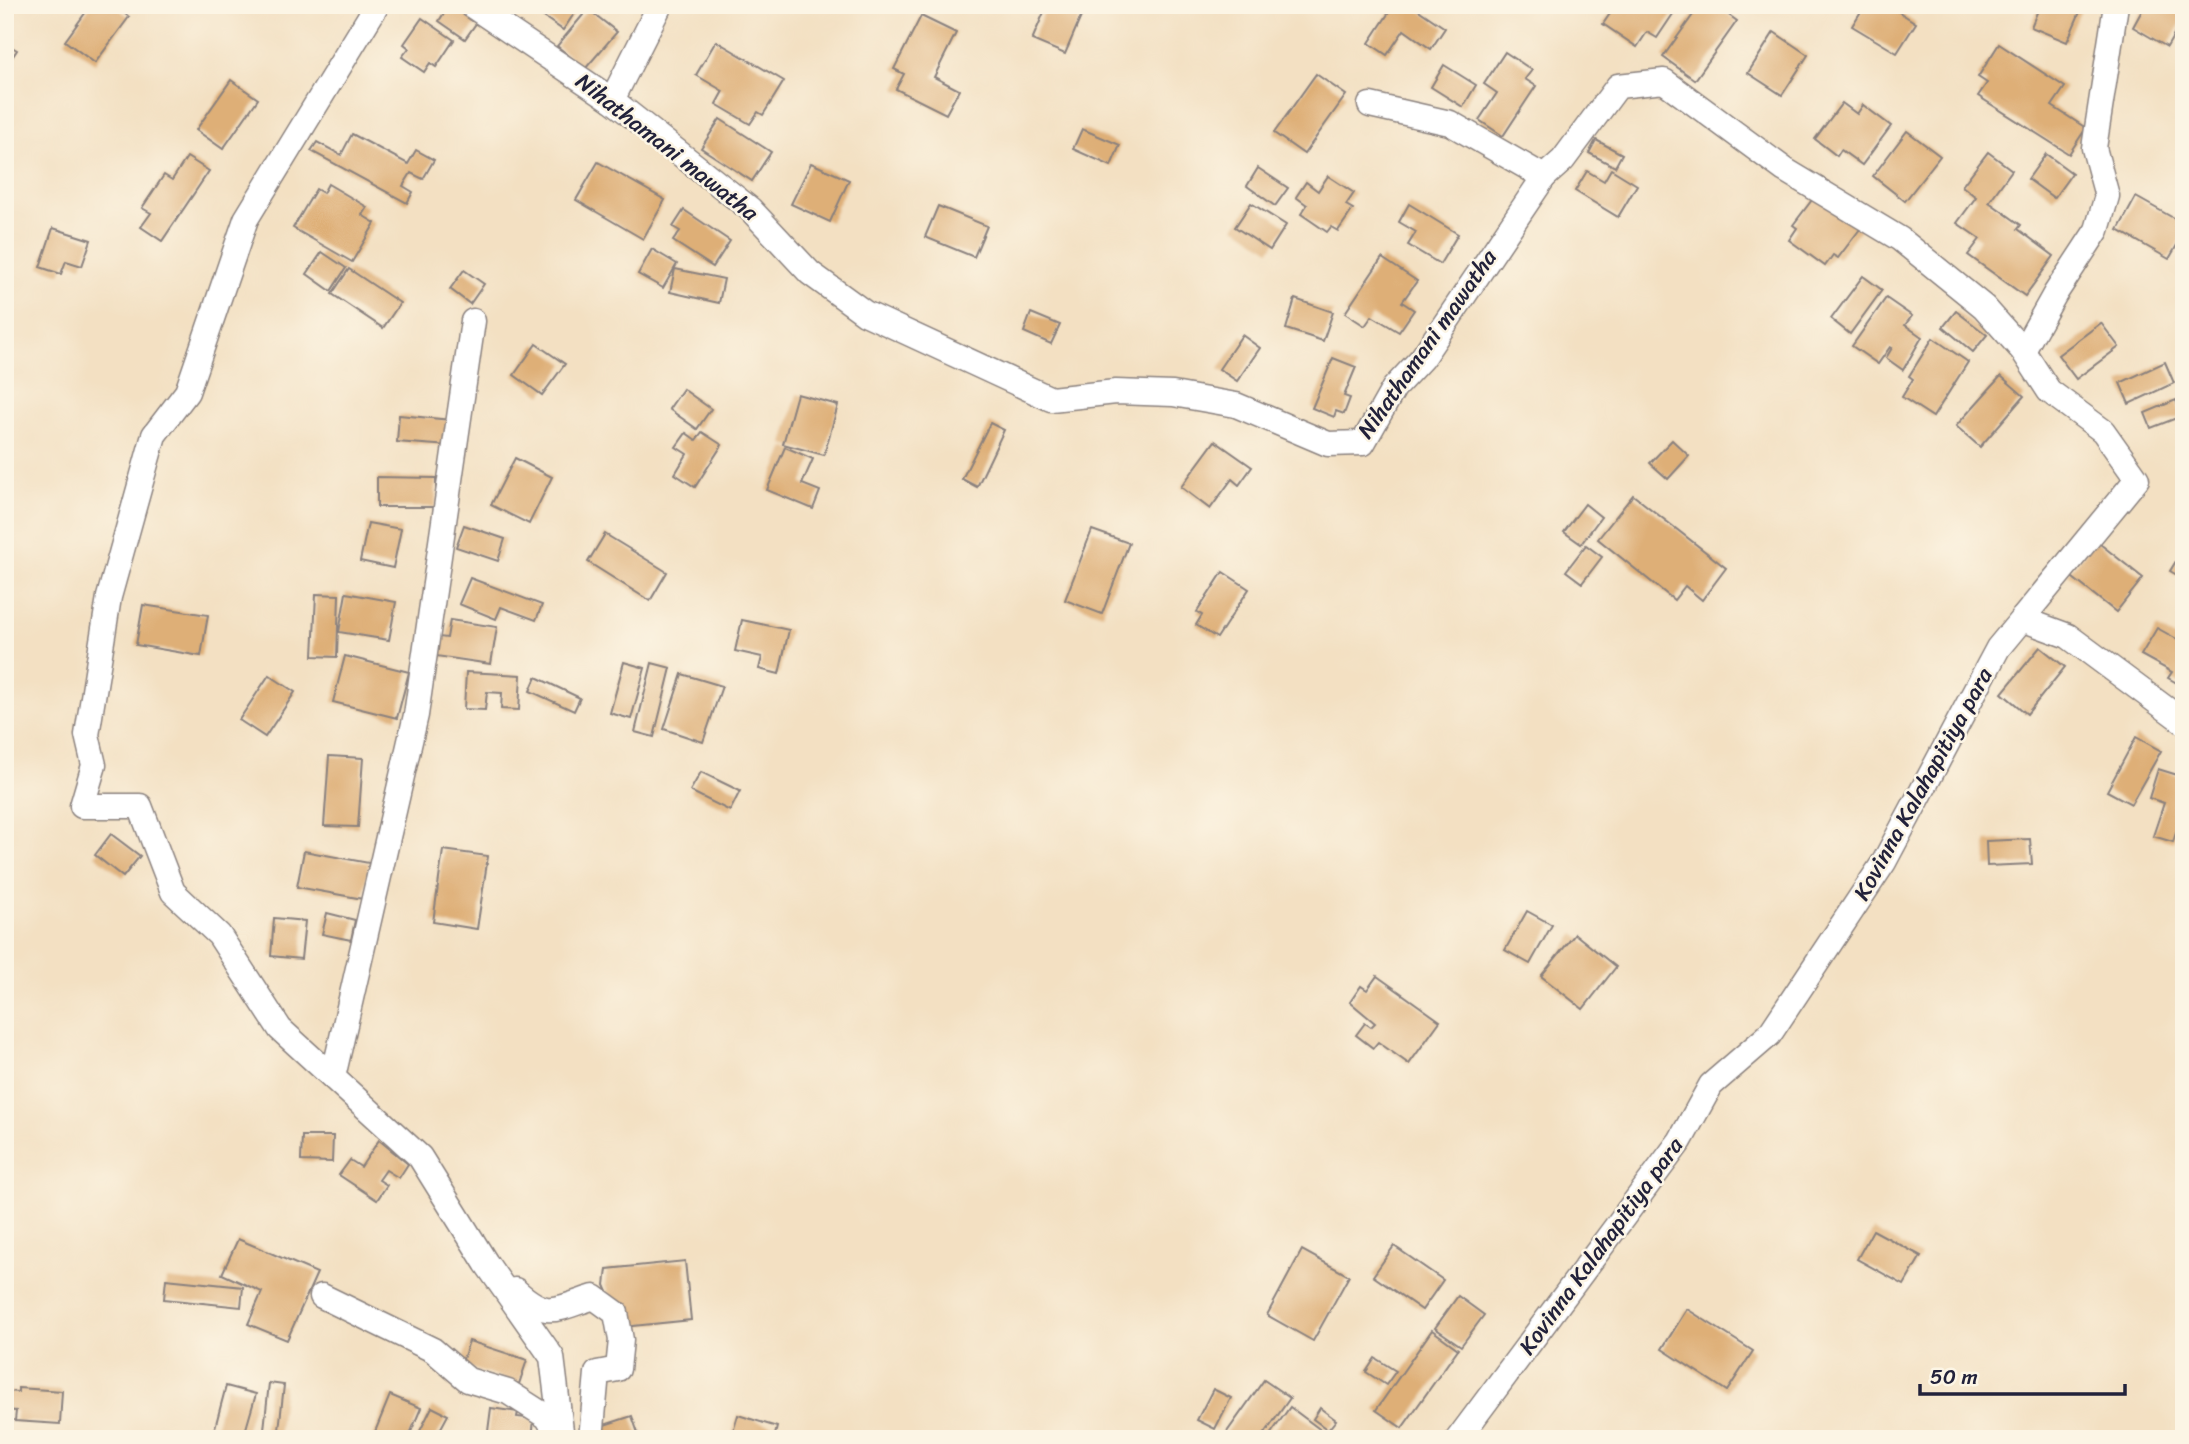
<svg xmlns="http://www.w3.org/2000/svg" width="2189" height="1444" font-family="Sriracha,sans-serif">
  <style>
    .building { fill: #deaf77 }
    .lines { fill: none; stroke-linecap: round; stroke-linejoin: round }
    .street-casing { stroke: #8a817e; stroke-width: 27 }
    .street { stroke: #fff; stroke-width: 24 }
    .labels { text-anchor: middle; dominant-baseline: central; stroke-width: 5; stroke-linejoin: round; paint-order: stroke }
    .street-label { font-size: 23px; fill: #22223b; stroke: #fcf5e5 }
  </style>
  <rect width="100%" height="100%" fill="#fcf5e5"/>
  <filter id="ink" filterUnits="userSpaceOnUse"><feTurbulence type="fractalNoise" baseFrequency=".0143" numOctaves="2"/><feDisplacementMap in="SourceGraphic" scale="14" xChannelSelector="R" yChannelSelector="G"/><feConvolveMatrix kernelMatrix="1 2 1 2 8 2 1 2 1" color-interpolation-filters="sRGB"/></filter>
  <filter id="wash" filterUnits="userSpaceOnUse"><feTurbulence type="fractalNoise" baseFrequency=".00686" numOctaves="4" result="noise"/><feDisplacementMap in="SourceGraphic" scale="28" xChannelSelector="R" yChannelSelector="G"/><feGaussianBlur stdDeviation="1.57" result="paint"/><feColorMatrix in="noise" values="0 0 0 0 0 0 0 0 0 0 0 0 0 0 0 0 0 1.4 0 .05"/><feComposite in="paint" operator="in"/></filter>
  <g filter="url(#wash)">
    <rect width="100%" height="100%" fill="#f3e0c2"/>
    <g id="blocks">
      <g class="building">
        <path d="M91,5h23l15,12 -34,46 -30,-22z"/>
        <path d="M449,5l28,17 -12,17 -26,-18z"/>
        <path d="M544,5h36l-17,25 -25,-17z"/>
        <path d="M1047,5h39l-21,49 -33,-14z"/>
        <path d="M1394,5h17l34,23 -14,21 -27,-19 -17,25 -18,-12z"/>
        <path d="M1616,5h63l-22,33 -10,-6 -10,15 -34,-23z"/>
        <path d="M1700,5h15l22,16 -42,59 -32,-23z"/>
        <path d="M1865,5h23l28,18 -19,30 -45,-27z"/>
        <path d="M2040,5h43l-16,37 -36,-15z"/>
        <path d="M2145,5h30l9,5v8l-17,29 -34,-20z"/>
        <path d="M588,9l29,23 -32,37 -28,-23z"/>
        <path d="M921,16l35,17 -22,44 25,13 -13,24 -50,-25 8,-15 -10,-5z"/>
        <path d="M422,18l32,22 -18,27 -6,-4 -6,9 -22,-15 7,-9 -5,-4z"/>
        <path d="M1774,32l34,23 -26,40 -34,-22z"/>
        <path d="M716,41l68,40 -21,34 -5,-3 -8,12 -34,-20 7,-13 -27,-16z"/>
        <path d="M5,43l12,7 -12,18z"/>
        <path d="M1999,44l66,43 -13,19 34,22 -17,26 -91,-58 9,-13 -9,-6z"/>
        <path d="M1505,52l27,18 -7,9 11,7 -33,50 -24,-16 18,-27 -13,-9z"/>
        <path d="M1444,65l32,20 -13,22 -32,-20z"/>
        <path d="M1316,74l30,21 -42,59 -30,-21z"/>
        <path d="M231,80l27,19 -35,50 -27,-19z"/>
        <path d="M1842,103l15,11 6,-9 28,21 -29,39 -21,-15 -4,6 -22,-17z"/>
        <path d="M720,119l51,33 -19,29 -51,-33z"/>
        <path d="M1082,129l38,16 -9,21 -38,-17z"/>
        <path d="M1907,131l33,25 -35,45 -32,-25z"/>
        <path d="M352,134l56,30 8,-14 18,10 -11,19 -12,-6 -8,13 10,6 -6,11 -96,-52 6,-9 24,13z"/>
        <path d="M1596,140l26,14 -7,13 -26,-14z"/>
        <path d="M1988,152l24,18 -23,32 32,23 -3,4 36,27 -29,40 -57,-41 12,-16 -23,-16 19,-26 -14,-11z"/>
        <path d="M2046,154l26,19 -18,25 -26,-19z"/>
        <path d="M187,157l22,14 -47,70 -21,-14 10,-14 -9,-5 22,-33 8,5z"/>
        <path d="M598,162l67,38 -22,39 -67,-39z"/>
        <path d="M811,163l38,17 -19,42 -39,-18z"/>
        <path d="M1258,168l30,20 -13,18 -28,-20z"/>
        <path d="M1611,169l26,16 -19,32 -43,-26 12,-20 17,10z"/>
        <path d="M1328,176l26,17 -8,12 7,4 -15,22 -7,-4 -4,5 -26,-18 6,-9 -11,-8 10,-15 12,9z"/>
        <path d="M328,184l39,23 -5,8 13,8 -23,39 -59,-34 23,-39 7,4z"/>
        <path d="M1815,196l45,33 -22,29 -5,-3 -8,11 -36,-26 8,-12 -4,-3z"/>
        <path d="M2136,197l48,27v9l-15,26 -51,-29z"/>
        <path d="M1251,203l35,22 -16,25 -35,-23z"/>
        <path d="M1409,204l49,30 -18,30 -32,-19 8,-13 -17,-10z"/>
        <path d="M938,206l49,20 -13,31 -49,-20z"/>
        <path d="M684,210l46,31 -17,26 -40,-26 7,-10 -7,-4z"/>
        <path d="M53,228l38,12 -9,26 -16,-5 -5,13 -21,-7z"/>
        <path d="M652,249l25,15 -14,24 -25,-14z"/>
        <path d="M322,252l24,16 -15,23 -24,-17z"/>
        <path d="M1382,258l35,23 -15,21 12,8 -15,22 -27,-16 -7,10 -20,-13z"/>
        <path d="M349,269l51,34 -17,25 -51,-34z"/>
        <path d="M675,269l49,10 -5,24 -49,-11z"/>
        <path d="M464,270l20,14 -14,20 -20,-15z"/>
        <path d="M1863,276l19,14 -32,44 -19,-15z"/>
        <path d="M1886,298l26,18 -7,9 17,12 -19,33 -17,-12 6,-10 -2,-1 -12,17 -26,-18z"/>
        <path d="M1295,299l38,13 -10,29 -37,-12z"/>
        <path d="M1956,311l31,24 -14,17 -30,-25z"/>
        <path d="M1031,313l29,12 -9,19 -27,-12z"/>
        <path d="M2101,323l18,24 -43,32 -18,-24z"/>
        <path d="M1242,335l18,13 -23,33 -18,-12z"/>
        <path d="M1933,338l35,24 -35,55 -31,-20 11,-18 -4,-3z"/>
        <path d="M536,344l29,20 -23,31 -28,-20z"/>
        <path d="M1333,358l23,9 -12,29 6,2 -6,16 -8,-3 -2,6 -22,-9z"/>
        <path d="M2165,362l9,21 -45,21 -9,-21z"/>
        <path d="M2001,376l23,20 -44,51 -24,-21z"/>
        <path d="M683,389l28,20 -14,20 -28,-20z"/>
        <path d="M797,394l41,11 -14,50 -41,-11z"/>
        <path d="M2176,400l6,16 -31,12 -6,-15z"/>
        <path d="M399,415l52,5 -2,26 -52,-4z"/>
        <path d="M990,423l14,7 -27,57 -15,-8z"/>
        <path d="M702,432l20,13 -27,42 -20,-13 12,-20 -11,-7 10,-14 10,7z"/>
        <path d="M1672,440l17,16 -21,23 -18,-16z"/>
        <path d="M1215,441l37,26 -13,18 -7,-6 -22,30 -29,-22z"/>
        <path d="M785,447l28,12 -11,25 18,7 -7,18 -46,-19z"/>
        <path d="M515,458l37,19 -23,47 -38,-19z"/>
        <path d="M377,477l59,1v29h-59z"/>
        <path d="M1633,495l93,73 -24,32 -17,-14 -11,14 -76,-61z"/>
        <path d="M1585,504l16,13 -20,27 -17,-12z"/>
        <path d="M368,523l33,6 -8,39 -33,-7z"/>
        <path d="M464,525l41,14 -7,22 -42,-14z"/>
        <path d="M1092,530l37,13 -27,71 -37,-14z"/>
        <path d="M605,534l62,38 -17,29 -62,-39z"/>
        <path d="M2095,540l48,38 -27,34 -48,-38z"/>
        <path d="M1586,545l16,12 -20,26 -16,-12z"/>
        <path d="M2184,548v31l-14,-8z"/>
        <path d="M1223,572l26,17 -32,49 -21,-13 6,-10 -5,-3z"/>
        <path d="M470,578l72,27 -6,15 -35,-13 -5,12 -37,-15z"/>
        <path d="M346,593l50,9 -7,38 -50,-8z"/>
        <path d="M316,594l23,1 -2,62 -24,-1z"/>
        <path d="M143,605l65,10 -7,41 -65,-11z"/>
        <path d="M450,620l47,7 -6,37 -55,-8 3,-19 8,1z"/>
        <path d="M742,620l47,10 -10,44 -20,-5 3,-12 -27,-6z"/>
        <path d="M2157,628l27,15v44l-16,-9 4,-6 -31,-17z"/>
        <path d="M2040,647l25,20 -38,47 -25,-21z"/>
        <path d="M345,656l64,16 -12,46 -64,-16z"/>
        <path d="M624,662l21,6 -14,51 -21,-6z"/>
        <path d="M652,663l19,5 -17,69 -19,-5z"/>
        <path d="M466,672l55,3 -2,35 -18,-1 1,-16 -15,-1 -2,18 -21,-1z"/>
        <path d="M682,674l40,12 -19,56 -39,-13z"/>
        <path d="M269,675l26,17 -30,45 -26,-17z"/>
        <path d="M536,677l44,21 -6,13 -44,-20z"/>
        <path d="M2136,737l25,14 -30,53 -24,-13z"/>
        <path d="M329,756l34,2 -5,69 -34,-1z"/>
        <path d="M2158,769l26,8v32l-11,33 -20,-6 11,-33 -15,-5z"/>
        <path d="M701,772l39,19 -10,20 -40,-20z"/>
        <path d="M111,834l29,22 -17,21 -28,-22z"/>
        <path d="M2030,839l2,25 -45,2 -1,-25z"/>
        <path d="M443,850l45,6 -11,73 -44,-7z"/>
        <path d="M304,851l65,12 -6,36 -66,-12z"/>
        <path d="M1527,911l25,14 -22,39 -25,-14z"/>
        <path d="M327,913l28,7 -4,20 -29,-6z"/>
        <path d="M274,918l31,3 -4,38 -30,-3z"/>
        <path d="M1575,934l41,33 -33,42 -42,-33z"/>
        <path d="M1377,976l63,45 -31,43 -31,-22 -5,6 -17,-13 9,-12 6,4 4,-4 -25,-21 11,-16 6,4z"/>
        <path d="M302,1136h31l-1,26 -31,-1z"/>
        <path d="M379,1140l29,24 -9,14 -13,-8 -7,10 8,5 -10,15 -38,-25 11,-15 11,7z"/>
        <path d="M1873,1230l48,26 -17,29 -47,-26z"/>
        <path d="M238,1239l79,34 -30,67 -39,-16 14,-32 -40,-18z"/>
        <path d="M1394,1246l49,34 -21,30 -49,-34z"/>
        <path d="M1302,1250l47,26 -36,65 -46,-26z"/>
        <path d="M685,1261l6,59 -68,7 -18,-42 2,-16z"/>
        <path d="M166,1279l77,8 -2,20 -77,-8z"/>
        <path d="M1458,1296l26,19 -23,31 -26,-18z"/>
        <path d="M1687,1309l66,42 -26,40 -65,-42z"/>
        <path d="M1432,1330l26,19 -56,79 -26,-18z"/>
        <path d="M469,1341l58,19 -8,24 -58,-19z"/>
        <path d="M1375,1358l21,13 -10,14 -20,-13z"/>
        <path d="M1264,1380l26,18 -29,41h-39z"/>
        <path d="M269,1383l15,2 -6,54h-15z"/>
        <path d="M226,1386l30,8 -13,45h-31z"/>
        <path d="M18,1388l44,3 -2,33 -45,-3 1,-10 -11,-1v-19l13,1z"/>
        <path d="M1213,1389l18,9 -16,31 -18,-9z"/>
        <path d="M390,1395l31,13 -13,31h-36z"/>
        <path d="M432,1407l16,8 -13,24h-19z"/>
        <path d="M1290,1407l32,24 -6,8h-49z"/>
        <path d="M491,1408l27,4 -1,5 17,2 -2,20h-45z"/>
        <path d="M1320,1408l16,12 -8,10 -15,-11z"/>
        <path d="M738,1415l39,12 -3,12h-43z"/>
        <path d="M632,1416l8,23h-45l-3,-10z"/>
      </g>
    </g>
  </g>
  <g filter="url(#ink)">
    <use href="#blocks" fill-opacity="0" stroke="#8a817e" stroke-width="2"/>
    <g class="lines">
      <g class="street-casing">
        <g id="street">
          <path d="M377,5l-131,214 -59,173 -33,43 -45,162 -22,138 7,30 -12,41h58l33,86 46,43 61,94 140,128 66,106 66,94 10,82"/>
          <path d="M471,5l141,95 138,109 60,64 55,40 186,86 65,-7 57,2 63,11 92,39 35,-1 31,-55 28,-30 122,-181 19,-17 55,-74 46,-5 121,89 115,69 84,68 39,44 26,40 54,40 34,48 -115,140"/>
          <path d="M612,100l48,-95"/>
          <path d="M1370,105l80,18 94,54"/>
          <path d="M2023,351l32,-57 42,-64 10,-34 -13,-48 22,-143"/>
          <path d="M333,1077l83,-362 57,-394"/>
          <path d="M515,1290c33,30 40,19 79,7l22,16 5,27 -3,29 -21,4 -6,66"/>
          <path d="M322,1296l111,54 35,30 40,12 39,25 13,21"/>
          <path d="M1458,1439l222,-298 31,-56 58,-50 115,-173 114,-214 24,-29 46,17 116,86"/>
        </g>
      </g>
      <use href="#street" class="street"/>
    </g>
  </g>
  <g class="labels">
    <g class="street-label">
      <text transform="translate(667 147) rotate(38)">Nihathamani mawatha</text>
      <text transform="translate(1427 344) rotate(-55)">Nihathamani mawatha</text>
      <text transform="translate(1923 784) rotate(-61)">Kovinna Kalahapitiya para</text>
      <text transform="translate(1601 1246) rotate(-54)">Kovinna Kalahapitiya para</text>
    </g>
  </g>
  <rect width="2189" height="1444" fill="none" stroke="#fcf5e5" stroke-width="28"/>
  <path d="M1920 1384v10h205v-10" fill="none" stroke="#22223b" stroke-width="3.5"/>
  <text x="1930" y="1384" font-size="21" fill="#22223b" stroke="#fcf5e5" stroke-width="5" paint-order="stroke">50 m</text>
</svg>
